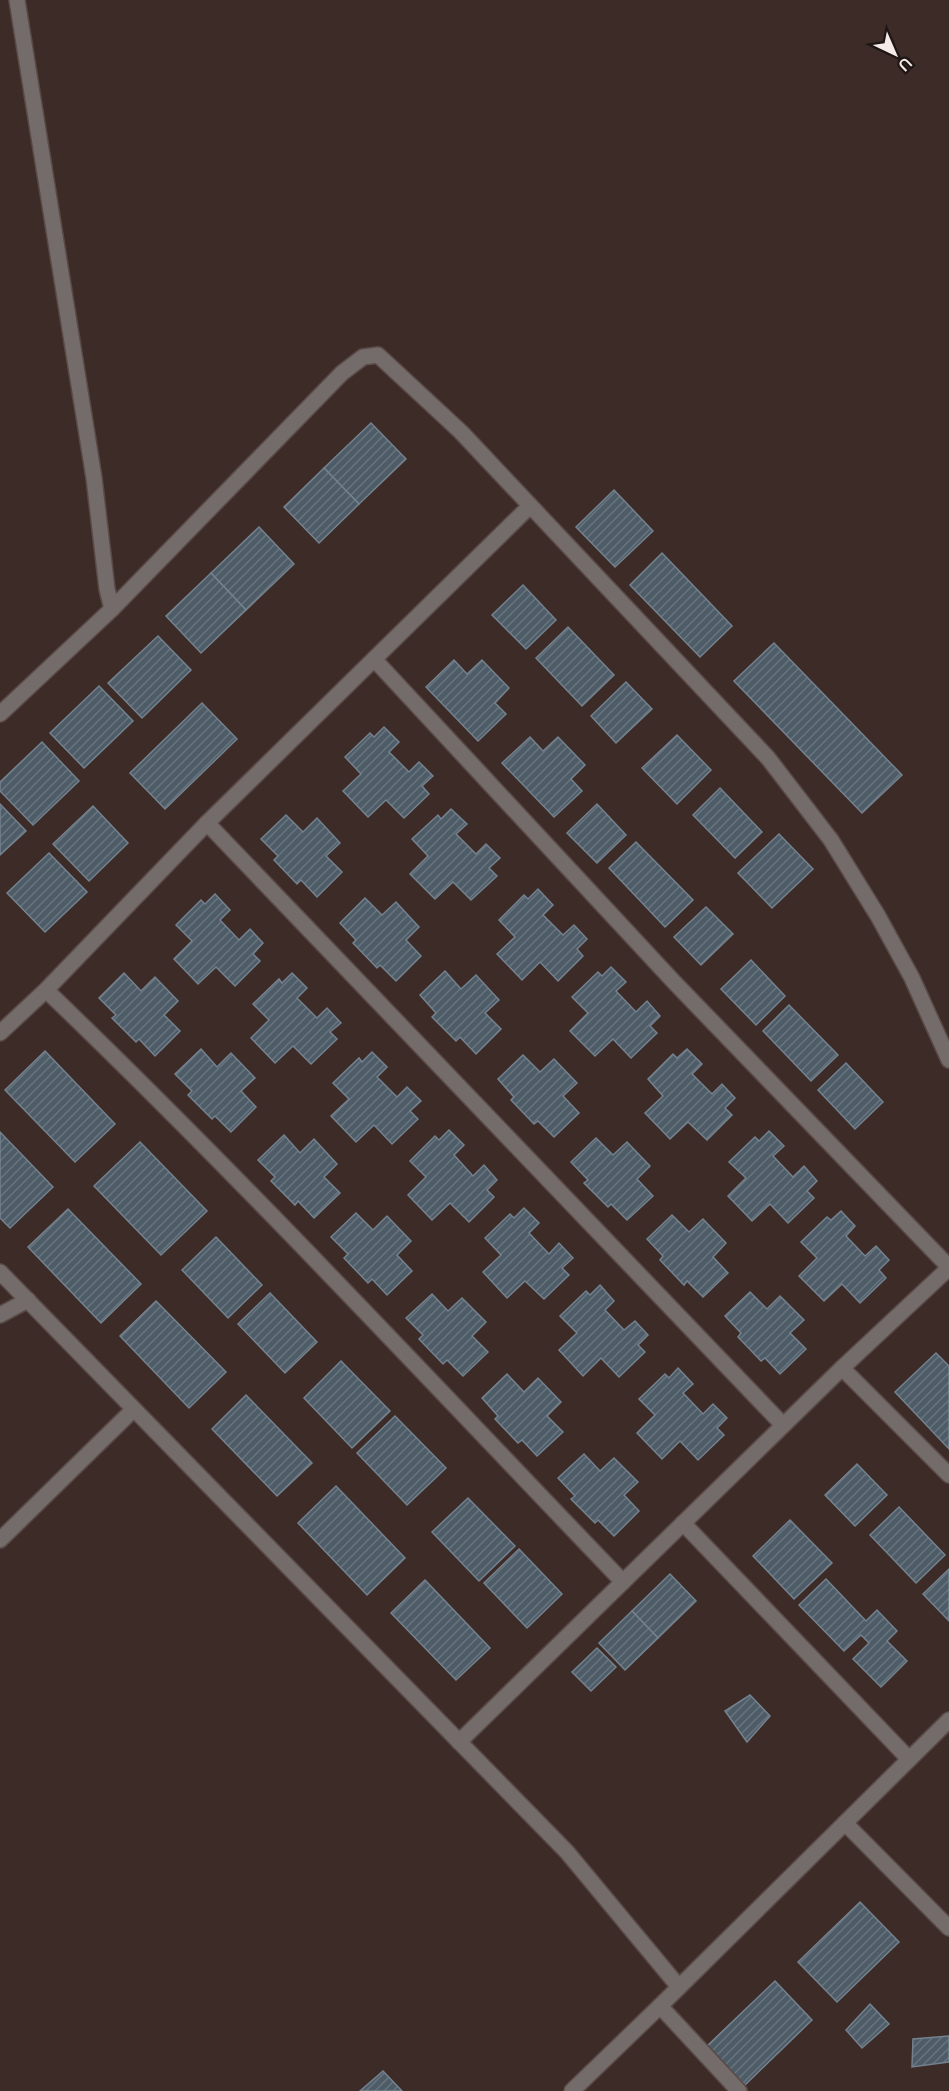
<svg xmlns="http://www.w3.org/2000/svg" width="949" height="2091" font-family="'Nunito Sans',sans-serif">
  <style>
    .building { fill: url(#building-hatch); stroke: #74828f; stroke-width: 1.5 }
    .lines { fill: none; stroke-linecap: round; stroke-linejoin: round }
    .minor-casing { stroke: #5a4a46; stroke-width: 18 }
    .minor { stroke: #746c6a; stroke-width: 15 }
  </style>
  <defs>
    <pattern id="building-hatch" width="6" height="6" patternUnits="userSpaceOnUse" patternTransform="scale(1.5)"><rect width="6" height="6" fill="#4e5c68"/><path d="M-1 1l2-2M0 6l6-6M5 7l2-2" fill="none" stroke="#68747e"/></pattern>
  </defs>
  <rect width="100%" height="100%" fill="#3c2b27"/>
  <g class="building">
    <path d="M371,423l35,36 -47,45 -35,-36z"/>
    <path d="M324,468l35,36 -40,39 -35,-36z"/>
    <path d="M614,490l39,41 -38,36 -39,-40z"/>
    <path d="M259,527l35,37 -48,46 -35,-37z"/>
    <path d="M662,553l70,73 -32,31 -70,-72z"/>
    <path d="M211,573l35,37 -45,43 -35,-37z"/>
    <path d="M523,585l33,35 -30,29 -34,-34z"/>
    <path d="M568,627l46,48 -32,31 -46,-48z"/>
    <path d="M158,636l33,34 -49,48 -34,-35z"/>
    <path d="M774,643l128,132 -40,38 -128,-132z"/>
    <path d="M454,660l13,14 15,-14 27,28 -14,15 11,11 -28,27 -52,-54z"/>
    <path d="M626,682l26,27 -36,34 -25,-27z"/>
    <path d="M99,686l34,35 -49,47 -34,-35z"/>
    <path d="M202,703l35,36 -72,70 -35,-36z"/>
    <path d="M384,727l15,15 -10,10 20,20 10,-10 14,14 -11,10 7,8 -25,24 -18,-18 -18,17 -25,-26 18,-17 -16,-17 25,-24 4,4z"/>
    <path d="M677,735l34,35 -34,34 -35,-36z"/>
    <path d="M530,737l13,14 15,-14 27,28 -14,14 11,12 -28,26 -52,-54z"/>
    <path d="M42,742l37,39 -46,44 -33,-34v-9z"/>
    <path d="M720,788l42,44 -27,26 -42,-43z"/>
    <path d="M0,804l26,27 -26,24z"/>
    <path d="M597,804l29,31 -29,28 -30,-30z"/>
    <path d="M93,806l35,37 -39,38 -36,-37z"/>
    <path d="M451,809l16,15 -11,10 20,20 10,-10 14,14 -11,10 8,8 -26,24 -18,-18 -18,17 -25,-25 18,-18 -16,-17 26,-24 3,4z"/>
    <path d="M286,815l17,17 14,-14 23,25 -14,13 16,16 -25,25 -16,-17 -4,4 -23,-24 4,-4 -17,-17z"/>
    <path d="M779,834l34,35 -41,39 -34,-35z"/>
    <path d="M636,842l57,58 -28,27 -56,-59z"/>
    <path d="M49,853l38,39 -42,40 -38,-39z"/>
    <path d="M538,889l15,16 -10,10 20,20 11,-10 13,14 -10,10 6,7 -25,25 -18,-19 -18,18 -25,-26 18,-17 -16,-17 25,-25 4,4z"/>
    <path d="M215,894l15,16 -10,10 19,20 11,-11 13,14 -10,11 7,7 -25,25 -19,-19 -18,17 -24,-25 18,-18 -16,-16 25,-25 4,4z"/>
    <path d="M365,898l17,17 14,-13 23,25 -13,13 15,16 -25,25 -16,-16 -3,3 -24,-25 3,-3 -16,-17z"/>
    <path d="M706,907l27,27 -32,31 -27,-28z"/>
    <path d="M751,960l34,36 -29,29 -35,-36z"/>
    <path d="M611,967l15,15 -10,9 20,21 11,-11 13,15 -10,10 7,7 -26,25 -18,-19 -18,17 -25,-25 18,-18 -16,-16 26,-25 4,4z"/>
    <path d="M445,971l16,18 15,-14 23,25 -14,13 16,16 -25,25 -16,-17 -4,4 -24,-24 4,-4 -16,-18z"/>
    <path d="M124,973l17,18 14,-14 23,24 -14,14 16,16 -25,25 -16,-17 -3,3 -24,-24 4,-3 -17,-17z"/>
    <path d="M292,973l15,15 -10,10 20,20 10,-10 14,15 -11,9 7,7 -26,25 -18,-18 -18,17 -24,-25 18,-18 -16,-16 26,-25 3,4z"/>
    <path d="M789,1005l49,50 -27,26 -48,-50z"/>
    <path d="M201,1049l16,18 14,-14 24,25 -14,13 15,16 -25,25 -16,-16 -3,3 -24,-24 4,-4 -17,-17z"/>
    <path d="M687,1049l15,15 -10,10 20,20 10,-10 13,14 -10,10 7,7 -25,25 -19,-18 -18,17 -25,-26 18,-17 -15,-17 25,-25 4,4z"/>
    <path d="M45,1051l70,73 -40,38 -70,-72z"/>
    <path d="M372,1052l15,15 -10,10 20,20 10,-10 14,14 -11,10 8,8 -26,25 -18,-19 -18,17 -25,-26 18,-17 -16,-16 26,-25 3,4z"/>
    <path d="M523,1055l17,17 14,-13 23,24 -14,13 16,17 -25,24 -16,-16 -4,3 -23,-24 3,-3 -16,-18z"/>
    <path d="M846,1063l37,39 -28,27 -37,-39z"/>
    <path d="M449,1130l15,15 -10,10 19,21 11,-11 13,15 -10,10 7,7 -25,25 -19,-19 -18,17 -24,-25 18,-18 -16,-16 25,-25 4,4z"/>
    <path d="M769,1131l15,15 -11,10 20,21 11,-11 13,15 -10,10 7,7 -26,25 -18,-19 -18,17 -24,-25 18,-18 -17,-16 26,-25 4,4z"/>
    <path d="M0,1132l53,55 -43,41 -10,-10z"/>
    <path d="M284,1135l16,18 14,-14 23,25 -13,13 16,16 -26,25 -16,-17 -3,4 -24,-24 4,-4 -17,-17z"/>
    <path d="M596,1138l17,17 14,-13 23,24 -13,13 16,17 -26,24 -16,-16 -3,3 -24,-24 4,-3 -17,-18z"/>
    <path d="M140,1142l67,69 -46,44 -67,-69z"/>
    <path d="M524,1208l15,15 -10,10 20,21 10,-11 14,15 -11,10 7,7 -25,24 -19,-18 -18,17 -24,-26 18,-17 -16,-17 25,-24 4,4z"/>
    <path d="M68,1209l73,75 -40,39 -73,-76z"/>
    <path d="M841,1211l14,15 -9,10 19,20 11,-10 13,14 -10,10 7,8 -26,25 -18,-19 -18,17 -25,-25 18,-18 -16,-16 26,-25 4,3z"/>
    <path d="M356,1213l17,17 14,-14 24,25 -14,14 15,16 -25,24 -15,-16 -4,4 -24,-25 4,-4 -17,-17z"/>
    <path d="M672,1215l17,17 14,-13 23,24 -13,14 15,16 -25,24 -16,-16 -3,4 -24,-25 3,-4 -16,-17z"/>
    <path d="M216,1237l46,48 -34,33 -46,-48z"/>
    <path d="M600,1285l14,16 -9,9 19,20 11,-9 13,14 -10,10 7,7 -26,25 -18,-19 -18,18 -24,-26 18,-17 -17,-17 26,-25 4,4z"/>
    <path d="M750,1292l17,17 13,-13 24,24 -14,13 16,16 -26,25 -15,-16 -4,3 -23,-24 3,-4 -16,-17z"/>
    <path d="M270,1293l47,49 -32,31 -47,-49z"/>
    <path d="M432,1294l16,17 14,-13 24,24 -14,14 16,16 -25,24 -16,-16 -4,4 -24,-25 4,-4 -17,-17z"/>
    <path d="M156,1301l70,71 -37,36 -69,-72z"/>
    <path d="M936,1353l13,13v83l-54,-57z"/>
    <path d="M341,1361l49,50 -38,37 -48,-50z"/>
    <path d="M678,1368l15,16 -10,9 20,21 10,-10 14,14 -10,10 7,7 -26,25 -18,-19 -18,18 -25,-26 18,-18 -16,-16 26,-25 4,4z"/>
    <path d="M507,1374l17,18 14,-14 23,24 -14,14 16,16 -26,24 -15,-16 -4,3 -23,-24 3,-3 -16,-18z"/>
    <path d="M246,1395l66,68 -35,33 -65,-67z"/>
    <path d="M395,1416l51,52 -39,37 -50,-52z"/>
    <path d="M584,1454l16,17 14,-13 24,24 -14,13 15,16 -25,25 -16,-16 -3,3 -24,-24 4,-3 -17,-18z"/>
    <path d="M857,1464l30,31 -32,31 -30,-31z"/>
    <path d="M336,1486l69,72 -38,37 -69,-72z"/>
    <path d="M468,1498l47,48 -36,35 -47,-49z"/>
    <path d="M899,1507l46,48 -29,28 -46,-48z"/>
    <path d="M790,1520l42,43 -38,36 -41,-43z"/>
    <path d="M519,1549l43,45 -35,34 -43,-45z"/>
    <path d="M949,1569v52l-26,-27z"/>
    <path d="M670,1574l26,27 -38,37 -26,-27z"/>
    <path d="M826,1579l40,42 11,-11 20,21 -10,10 20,20 -26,26 -28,-28 16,-16 -8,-8 -17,16 -45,-46z"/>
    <path d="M425,1580l65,68 -34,32 -65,-67z"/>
    <path d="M632,1611l26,27 -33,32 -26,-27z"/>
    <path d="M597,1648l19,19 -25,24 -19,-19z"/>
    <path d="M750,1695l20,21 -23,26 -22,-31z"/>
    <path d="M860,1902l39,40 -62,60 -39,-40z"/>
    <path d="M775,1981l37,39 -67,65 -38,-39z"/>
    <path d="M870,2004l19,20 -27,24 -16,-18z"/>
    <path d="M949,2036v26l-37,5 1,-28z"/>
    <path d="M383,2071l19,20h-42z"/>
  </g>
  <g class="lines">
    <g class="minor-casing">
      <g id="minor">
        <path d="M112,609l230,-236 21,-16 15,-2 83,77 307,326 63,82 47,76 34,62 37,82"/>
        <path d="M374,659l300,323 275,285"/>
        <path d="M0,714l112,-105 -5,-20 -13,-111 -77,-478"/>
        <path d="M207,823l576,602"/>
        <path d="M46,990c199,191 386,393 577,592"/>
        <path d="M0,1033l46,-43 161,-167 323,-317"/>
        <path d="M0,1272l567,580 112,135"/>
        <path d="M0,1315l28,-15"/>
        <path d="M842,1368l107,-100"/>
        <path d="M683,1523l226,236"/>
        <path d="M0,1540l133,-130"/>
        <path d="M459,1742l383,-374 107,107"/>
        <path d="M845,1823l104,105"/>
        <path d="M572,2091l88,-85"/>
        <path d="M739,2091l-79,-85 289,-286"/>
      </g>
    </g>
    <use href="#minor" class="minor"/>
  </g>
  <g transform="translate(895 54) rotate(136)" stroke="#1d1614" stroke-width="4.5" paint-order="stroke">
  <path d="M0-4.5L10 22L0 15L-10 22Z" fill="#f5eae7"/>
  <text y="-9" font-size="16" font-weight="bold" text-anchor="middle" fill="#f5eae7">U</text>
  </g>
</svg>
